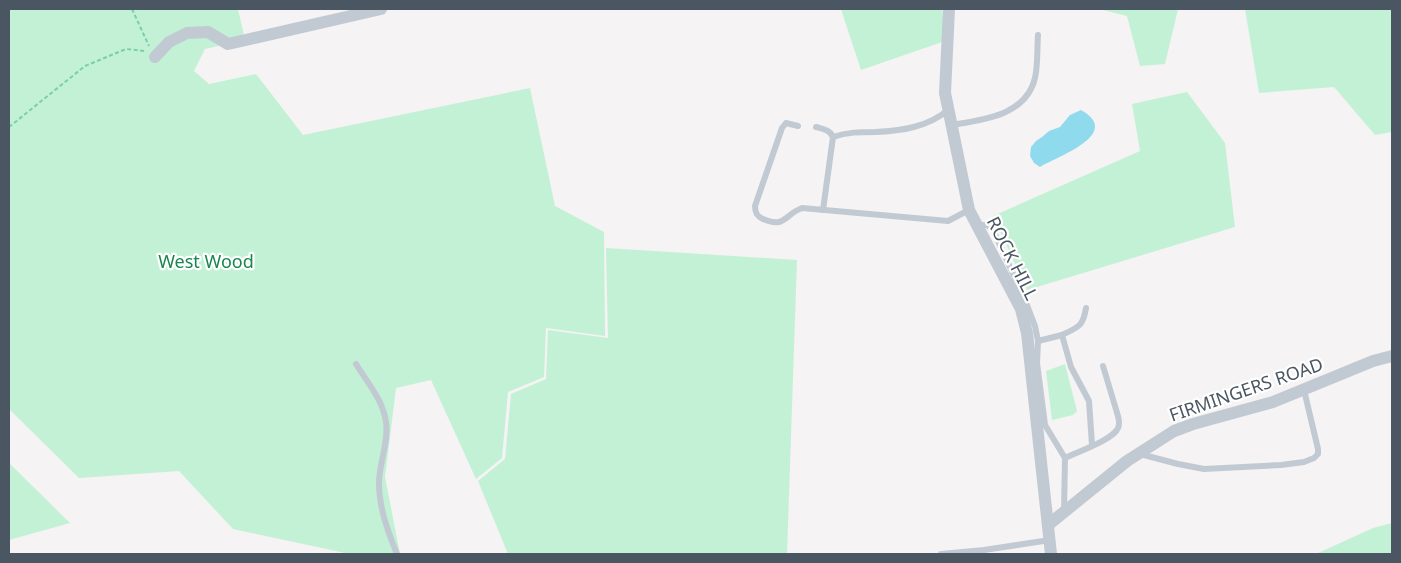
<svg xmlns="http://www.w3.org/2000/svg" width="1401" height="563" font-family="'Noto Sans',sans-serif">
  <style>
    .green { fill: #c3f1d5 }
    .water { fill: #90daee }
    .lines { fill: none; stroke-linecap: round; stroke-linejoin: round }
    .path { stroke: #7ad0a6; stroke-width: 2; stroke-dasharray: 4 2.5; stroke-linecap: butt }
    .service { stroke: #c1cad2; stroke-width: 6 }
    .minor { stroke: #c1cad2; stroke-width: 12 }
    .labels { text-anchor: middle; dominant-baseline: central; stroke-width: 4.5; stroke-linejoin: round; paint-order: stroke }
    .street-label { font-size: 18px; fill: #4a5661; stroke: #fff }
    .park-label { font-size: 18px; fill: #17864f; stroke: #fff }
  </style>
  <rect width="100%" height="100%" fill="#f5f3f3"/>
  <g class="green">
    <path d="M9,9h229l7,31 -40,9 -11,22 15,13 47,-10 47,61 227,-47 25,118 49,26 1,104 -59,-8 -2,49 -36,15 -6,66 -26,21 -45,-99 -35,8 -11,89 15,77h-50l-117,-25 -54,-58 -100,7 -70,-69z"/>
    <path d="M841,9h101l3,32 -84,29z"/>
    <path d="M1099,9h79l-13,55 -25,2 -13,-50z"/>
    <path d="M1245,9h147v123l-17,3 -41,-48 -75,6z"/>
    <path d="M1187,92l38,51 10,84 -208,63 -34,-74 147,-65 -8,-47z"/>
    <path d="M606,248l191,12 -10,294h-279l-30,-73 27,-22 6,-65 35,-15 2,-49 60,8z"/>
    <path d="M1065,364l12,47 -4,4 -21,5 -6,-49z"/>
    <path d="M9,463l61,60 -61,17z"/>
    <path d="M1392,523v31h-76l57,-26z"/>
  </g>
  <path class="water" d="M1081,110c43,24 -25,47 -41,57l-6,-4 -4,-7 1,-9 5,-6 6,-4 7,-6 11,-4 10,-12z"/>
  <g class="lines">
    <g class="path">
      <path d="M132,9l17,37"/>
      <path d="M9,127l76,-61 41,-17 19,2"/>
    </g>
    <g class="service">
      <path d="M951,125c31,-5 75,-9 84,-47 3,-13 2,-29 3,-43"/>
      <path d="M798,126l-12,-3 -4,5 -27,78c0,7 2,10 8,13 22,10 22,-5 39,-11l146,13 21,-11"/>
      <path d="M816,127c7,2 14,3 17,10l-10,73"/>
      <path d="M833,137c14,-5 27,-5 42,-5 26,-1 53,-5 73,-22"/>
      <path d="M977,225h10l6,5 32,70 10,26 3,15 -1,22 8,62 20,33 -1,53"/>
      <path d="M1086,308c-3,19 -8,19 -24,27l9,32 18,34 3,44"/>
      <path d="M1038,341l24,-6"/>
      <path d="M356,364c11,18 27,36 30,58 3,21 -7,41 -7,61 0,25 9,49 18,71"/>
      <path d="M1140,454l38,10 26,5 77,-4 23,-3 10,-4 4,-4v-5l-14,-59"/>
      <path d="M1065,458c12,-6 48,-18 53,-30 2,-4 1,-8 0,-12l-15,-50"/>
      <path d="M941,554l43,-4 66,-10"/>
    </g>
    <g class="minor">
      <path d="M949,9l-4,84 24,117 52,99 6,24 24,221"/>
      <path d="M155,57l14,-15 18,-9 21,-1 20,12 153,-35"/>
      <path d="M1048,525l79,-64 47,-30 19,-7 80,-22 100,-41 19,-5"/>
    </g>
  </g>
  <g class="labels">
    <g class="street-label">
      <text transform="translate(1013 258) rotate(63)">ROCK HILL</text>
      <text transform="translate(1246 389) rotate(-19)">FIRMINGERS ROAD</text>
    </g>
    <g class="park-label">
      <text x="206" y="261">West Wood</text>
    </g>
  </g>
  <rect width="1401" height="563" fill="none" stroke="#4a5661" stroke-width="20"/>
</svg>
